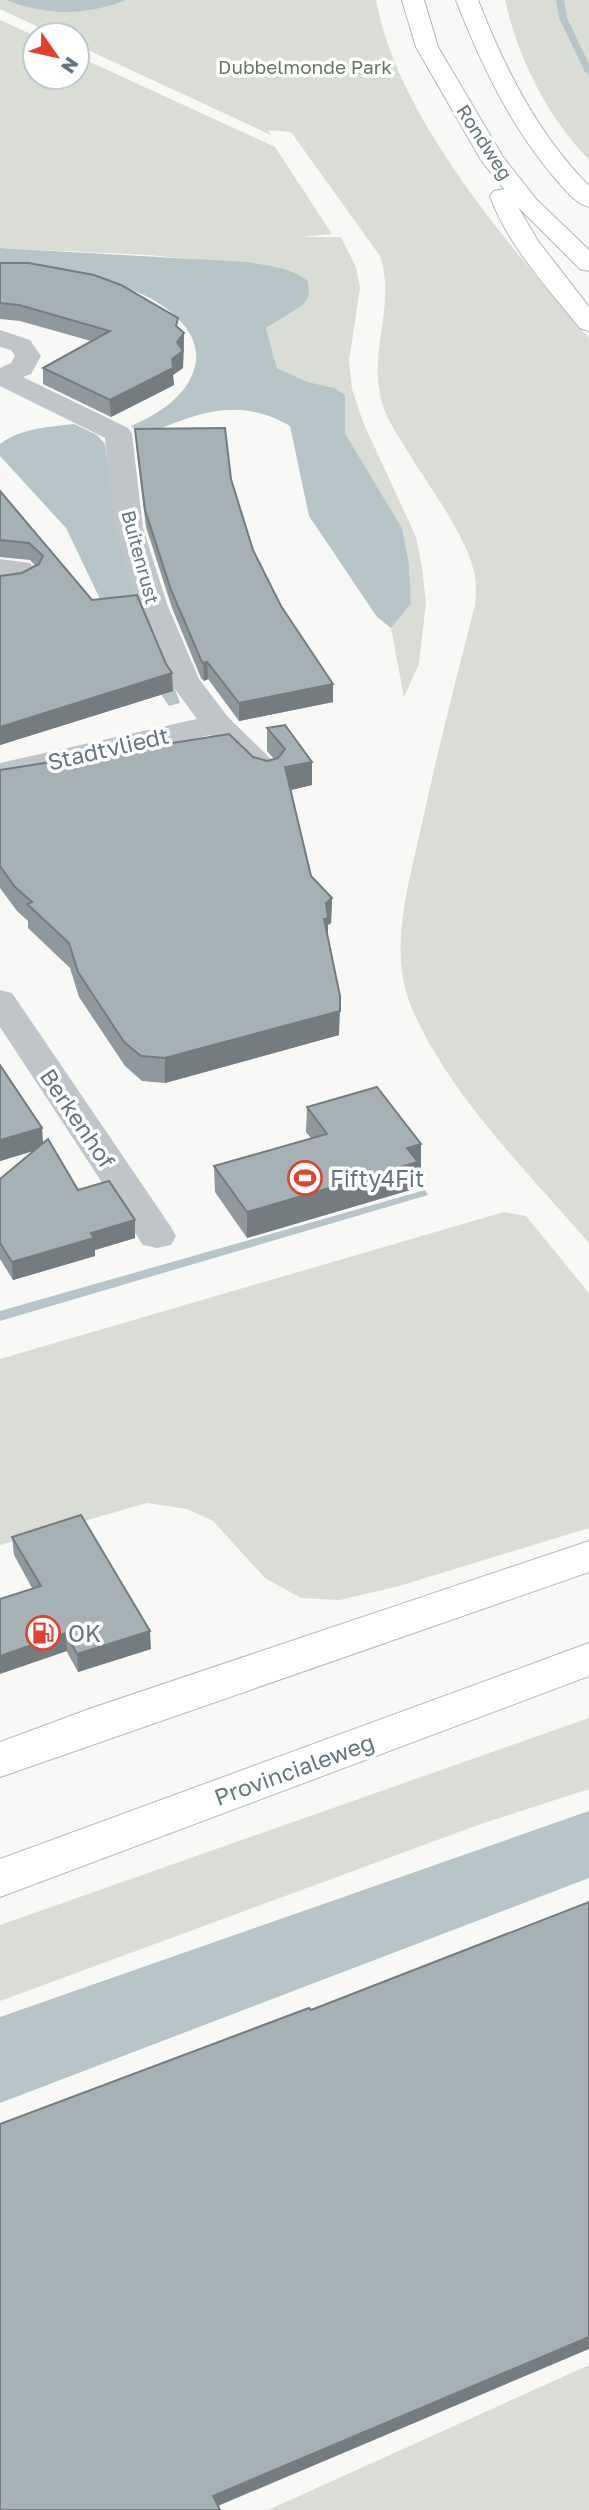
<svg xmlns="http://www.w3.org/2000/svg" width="589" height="2510" font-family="'Golos Text',sans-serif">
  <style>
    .green { fill: #d9ddd5 }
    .water { fill: #b7c5c8 }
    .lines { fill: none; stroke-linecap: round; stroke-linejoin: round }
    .stream { fill: #b7c5c8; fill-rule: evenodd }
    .major-casing { stroke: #b3b9bc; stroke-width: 2 }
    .highway-casing { stroke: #b3b8bb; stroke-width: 2 }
    .minor { fill: #bfc5c8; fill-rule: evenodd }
    .major { fill: #fff; fill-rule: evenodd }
    .highway { fill: #fff; fill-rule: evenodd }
    .wall { fill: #8f989c }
    .shaded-wall { fill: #747c7f }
    .building { fill: #a6b1b5; stroke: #747c7f; stroke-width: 2 }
    .labels { text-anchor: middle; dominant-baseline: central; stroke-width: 7; stroke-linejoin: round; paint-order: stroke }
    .far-park-label { font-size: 19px; fill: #697863; stroke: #fff }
    .far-street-label { font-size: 19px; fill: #647780; stroke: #fff }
    .street-label { font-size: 23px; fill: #647780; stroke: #fff }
    .poi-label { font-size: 23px; fill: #647780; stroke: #fff; text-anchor: start }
  </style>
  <rect width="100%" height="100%" fill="#f8f8f6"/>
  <g class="green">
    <path d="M0,0h376c21,118 136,249 213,338v905c-62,-72 -141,-149 -178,-237 -23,-56 -2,-123 10,-178 16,-75 35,-149 54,-223 1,-12 2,-25 -2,-37 -10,-38 -48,-87 -68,-121 -10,-16 -22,-34 -25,-53 -10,-47 16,-91 0,-138l-89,-124 -23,-2 3,5 -194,-90v-10h-22l-55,-26z"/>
    <path d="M505,0h84v160c-42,-43 -71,-102 -84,-160z"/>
    <path d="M0,20l35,16v41h42v-21l198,91 57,87 -31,3h40l15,30 4,21 -11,73 3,28 11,33 53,115 6,30 4,35 -7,62 -15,33 -13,-69 20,-24 -2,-41 -7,-35 -57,-95v-38l-10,-7 -27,-6 -31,-14 -11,-40 36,-22 -24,-39 -130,-12 -148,-7z"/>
    <path d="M504,1212l22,4 63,77v235l-190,58 -59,14 -39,-2 -36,-20 -52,-57 -26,-12 -40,-6 -147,42v-186z"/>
    <path d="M589,1718v71l-111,36 -478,176v-76z"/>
    <path d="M589,2365v145h-321z"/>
  </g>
  <g class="water">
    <path d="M6,0h120c-41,16 -79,16 -120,0z"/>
    <path d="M0,248l246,14c22,4 44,5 62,19l1,15 -7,10 -36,22 11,40 31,14 27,6 10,7v38l57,95 7,35 2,41 -20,24 -14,-11 -68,-101 -19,-90c-54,-31 -95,-12 -147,10l-12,-10c26,-11 57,-30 64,-60 10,-39 -41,-71 -73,-79 -40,-9 -82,-13 -122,-19z"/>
    <path d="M74,424l23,11 8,9 16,101 59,158 -11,3 -36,-51 -30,-50 -37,-77 -66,-72v-12c20,-16 49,-17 74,-20z"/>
    <path d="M425,1190l3,5 -428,126v-10z"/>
    <path d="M589,1811v67l-589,225v-86z"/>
  </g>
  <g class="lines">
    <path class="stream" d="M556,0h8l3,18 22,46v10l-4,-2 -26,-54z"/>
    <g class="major-casing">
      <g id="major">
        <path d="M589,1541v31l-589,205v-35l92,-34z"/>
        <path d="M589,1643v33l-589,221v-38z"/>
      </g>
    </g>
    <g class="highway-casing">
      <g id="highway">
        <path d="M402,0h22l14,47 65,110 33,42 53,51v21l-9,-2 -62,-62 20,34 51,66v24l-9,-3c-33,-41 -72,-82 -90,-132l4,-5 10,-2 -23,-29 -65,-113z"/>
        <path d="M456,0h22c27,69 59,133 111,186v21c-15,-4 -26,-20 -36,-31 -44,-53 -72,-112 -97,-176z"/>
      </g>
    </g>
    <g class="minor">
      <path d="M0,330l30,10 11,16 -10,18 -8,3 105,51 4,6 11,94 24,76 32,75 29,38 48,47 5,7 -5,7 -11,3 -11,-3 -44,-43 -210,48v-20l197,-44 -28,-38 -32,-77 -22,-76 -10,-90 -105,-52v-18l11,-5 4,-7 -4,-6 -11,-3z"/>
      <path d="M0,559l30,4 12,12c-10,14 -27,15 -42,17z"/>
      <path d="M0,990l12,3 159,234 5,9 -5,9 -14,3 -14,-3 -143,-218z"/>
    </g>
    <use href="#major" class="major"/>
    <use href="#highway" class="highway"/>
  </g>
  <g class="wall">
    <path d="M0,263l179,66 5,4 -1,35 -10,7 1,10 -63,32 -68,-33v-16l48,-27 -71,-20 -20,-2z"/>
    <path d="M135,429l96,50 22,71 28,56 52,78v18l-94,19 -31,-42 -4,2 -3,-3 -29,-70 -26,-81 -10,-81z"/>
    <path d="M0,491l92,109 81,91 -173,54v-169l22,-3 14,-7 -6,-6 -30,-3z"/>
    <path d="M285,725l27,60 -21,5 20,86 21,22 -1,25 -3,2v13l11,97 -174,48 -23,-2 -17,-15 -46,-69 -9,-29 -42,-40v-7l-11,-10 -17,-23v-118l253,-13 14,4 7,-2 -7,-8v-23z"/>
    <path d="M0,1065l42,63 1,15 35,47 57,30v18l-40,12v6l-82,24 -13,-21v-80l33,-28 -33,10z"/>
    <path d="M307,1107l114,37v25l-3,1 -1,18 -170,50 -32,-46 -1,-26 97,-28 -5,-6z"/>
    <path d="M12,1537l139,112 -73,23 -64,-117z"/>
  </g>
  <g class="shaded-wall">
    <path d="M184,333l-1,35 -10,7 1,10 -63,32 -1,-17 62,-41 5,-17z"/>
    <path d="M207,662l1,17 -4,2 -1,-18z"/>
    <path d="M172,673l1,18 -173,54v-18z"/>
    <path d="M333,684v18l-94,19v-18z"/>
    <path d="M312,762v23l-26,6 -1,-24z"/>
    <path d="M332,898l-1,25 -3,2v17l-4,-23 2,-16z"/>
    <path d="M340,1011l-1,24 -174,48v-25z"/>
    <path d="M42,1128l1,20 -43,13v-21z"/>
    <path d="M421,1144v25l-3,1 -1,18 -170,50v-26l160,-64z"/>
    <path d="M135,1220v18l-40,12v6l-82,24 -1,-18 79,-29z"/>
    <path d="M150,1631l1,18 -73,23 -1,-18z"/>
    <path d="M66,1633l1,18 -67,23v-18z"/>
    <path d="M589,2337v12l-376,159v-12z"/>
  </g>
  <g class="building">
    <path d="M0,263h29l65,12 27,10 57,33 -2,8 8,7 -7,9 6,9 -11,8 1,9 -63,32 -67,-32 67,-37 -91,-26 -19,-2z"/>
    <path d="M225,428l6,51 22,71 28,56 52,78 -94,19 -32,-41 -4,1 -2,-3 -30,-70 -26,-80 -10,-81z"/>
    <path d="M0,491l92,109 45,-5 29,69 6,9 -172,54v-151l22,-3 17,-9 4,-8 -14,-13 -29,-3z"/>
    <path d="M285,725l27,37 -27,5 26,109 21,22 -6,5 2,15 -4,1 16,77v15l-175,47 -24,-2 -17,-14 -46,-70 -9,-29 -42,-39 5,-2 -17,-15 -15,-21v-96l229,-36 24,23 14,4 11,-3 7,-9 -18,-21z"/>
    <path d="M0,1065l42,63 -42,12z"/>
    <path d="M377,1087l44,57 -14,4 11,14 -171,50 -33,-46 113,-32 -20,-27z"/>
    <path d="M48,1139l30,51 31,-9 26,39 -44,13 3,5 -82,24 -12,-19v-64z"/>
    <path d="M81,1515l69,116 -73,23 -11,-21 -66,23v-57l41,-13 -29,-49z"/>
    <path d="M589,1902v435l-376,159 7,14h-220v-386l309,-116 2,2z"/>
  </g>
  <defs>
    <g id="stadium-ring" transform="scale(1.75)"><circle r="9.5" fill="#fff" stroke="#df422f" stroke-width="1.5"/><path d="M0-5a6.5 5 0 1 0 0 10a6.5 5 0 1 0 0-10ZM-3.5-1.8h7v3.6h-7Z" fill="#df422f"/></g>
    <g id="fuel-ring" transform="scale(1.75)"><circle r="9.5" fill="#fff" stroke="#df422f" stroke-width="1.5"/><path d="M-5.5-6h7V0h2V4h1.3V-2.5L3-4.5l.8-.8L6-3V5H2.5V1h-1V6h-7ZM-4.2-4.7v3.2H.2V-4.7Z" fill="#df422f"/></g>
  </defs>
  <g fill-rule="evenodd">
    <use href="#stadium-ring" x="305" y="1178"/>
    <use href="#fuel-ring" x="43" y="1633"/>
  </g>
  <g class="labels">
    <g class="far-park-label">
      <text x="305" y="66">Dubbelmonde Park</text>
    </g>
    <g class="far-street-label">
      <text transform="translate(485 142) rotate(57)">Rondweg</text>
      <text transform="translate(141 557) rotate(75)">Buitenrust</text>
    </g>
    <g class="street-label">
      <text transform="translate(108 748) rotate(-13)">Stadtvliedt</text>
      <text transform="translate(78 1118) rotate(56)">Berkenhof</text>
      <text transform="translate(294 1769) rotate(-20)">Provincialeweg</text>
    </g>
    <g class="poi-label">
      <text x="330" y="1178">Fifty4Fit</text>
      <text x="68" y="1633">OK</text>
    </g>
  </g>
  <g transform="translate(56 56) rotate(124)"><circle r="33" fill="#ffffff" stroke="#c1c9cc" stroke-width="2"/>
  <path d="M0-5L12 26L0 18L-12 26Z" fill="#df422f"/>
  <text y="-10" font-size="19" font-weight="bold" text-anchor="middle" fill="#647780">N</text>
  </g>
</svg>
